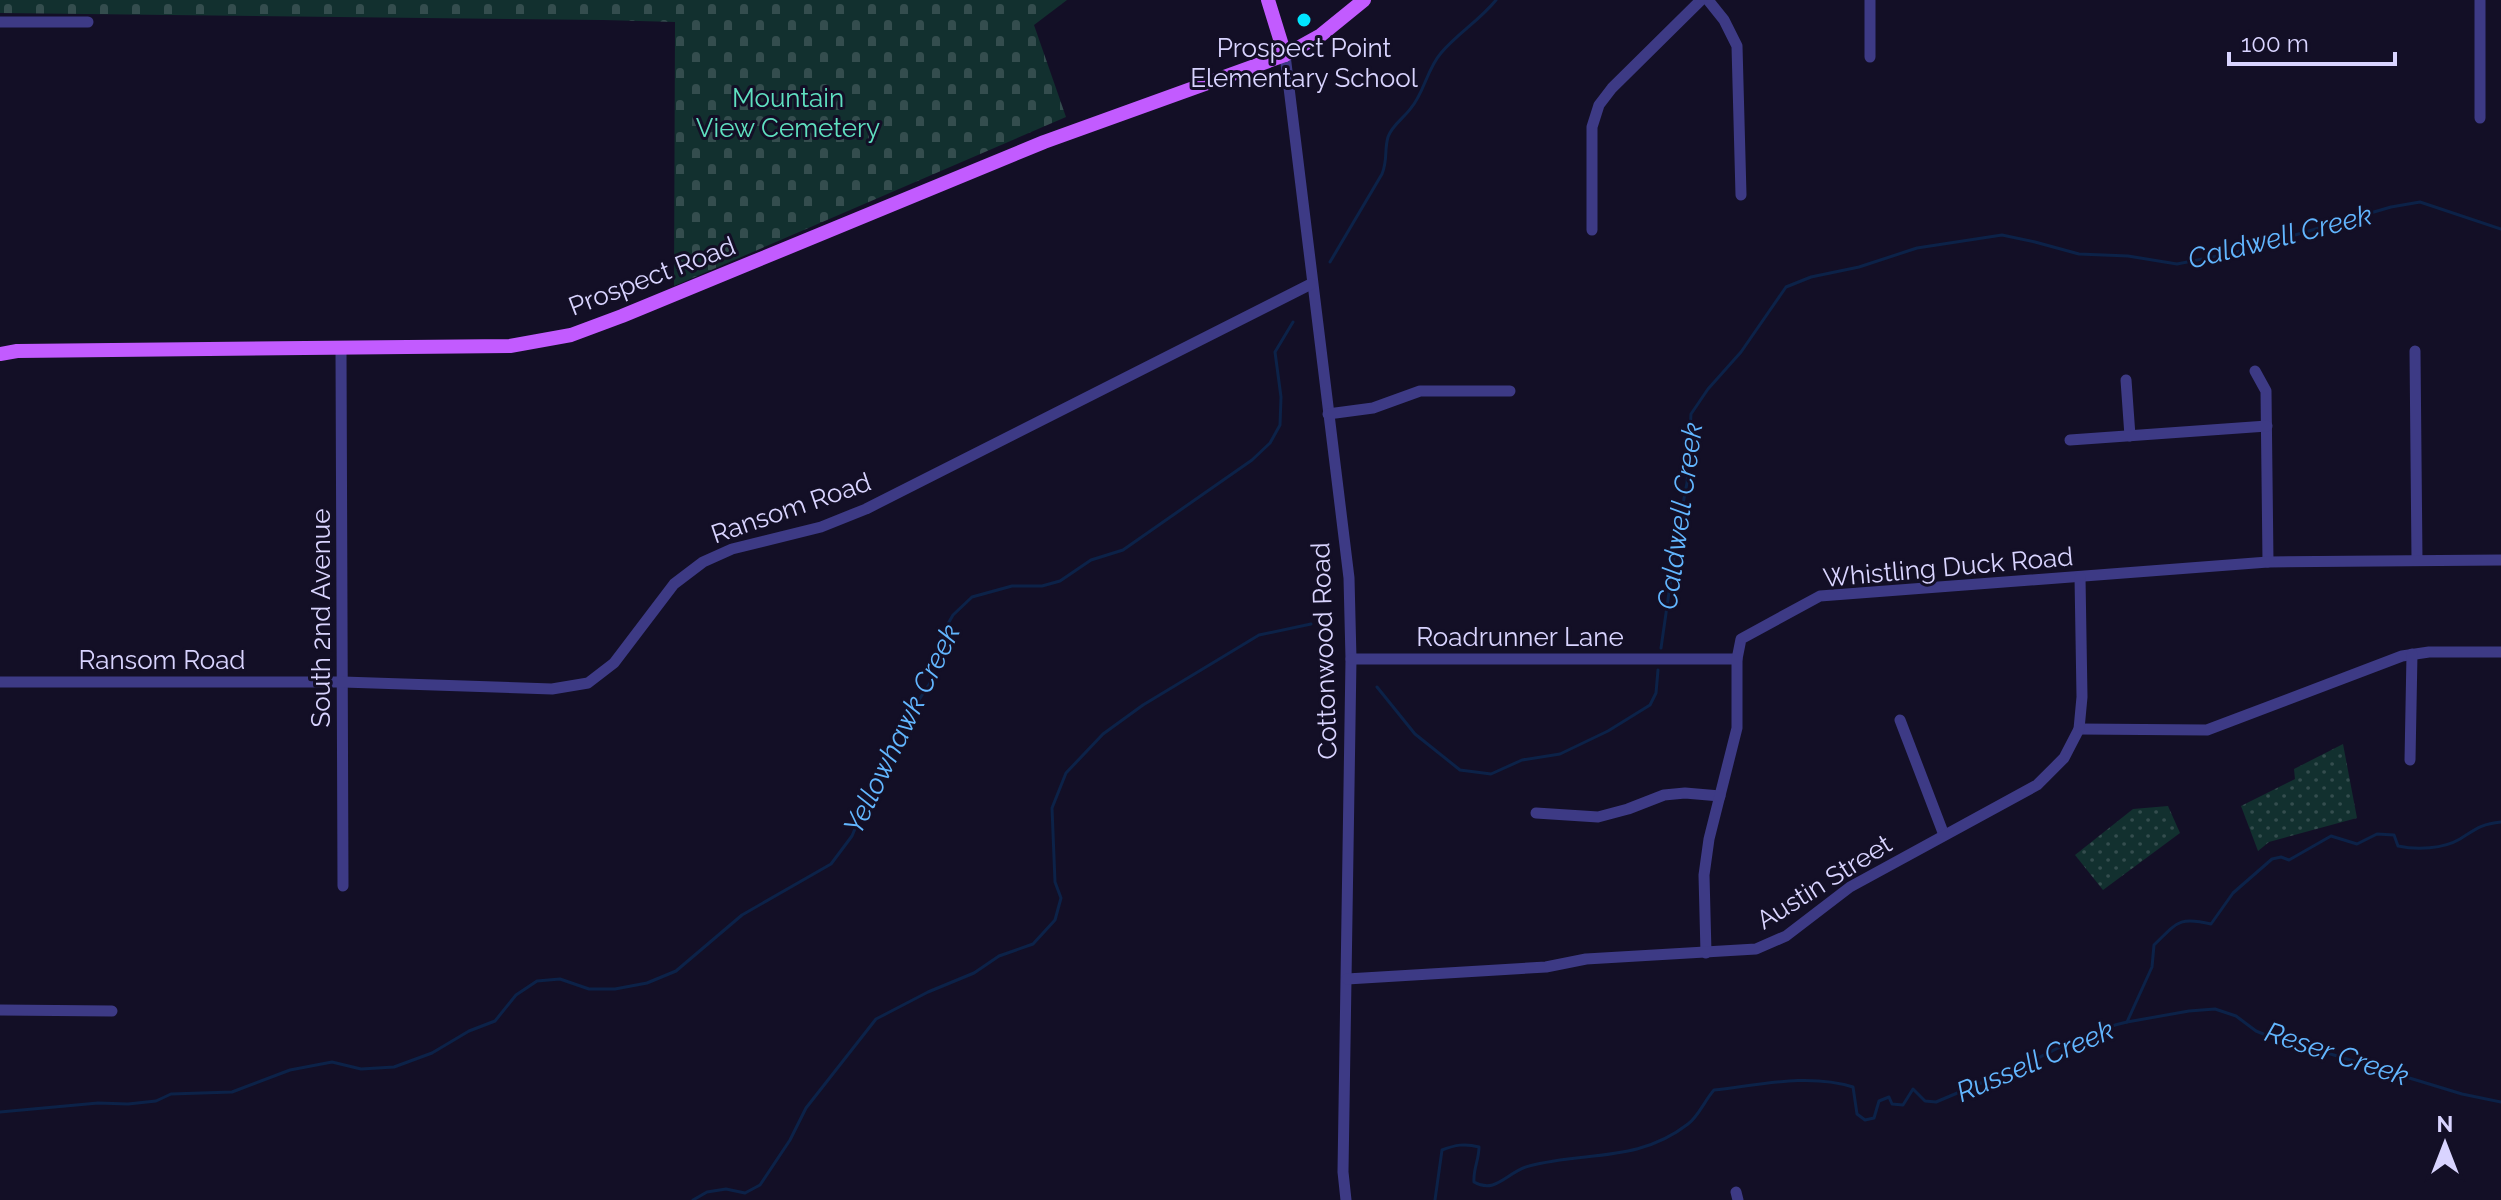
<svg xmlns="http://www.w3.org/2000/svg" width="2501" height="1200" font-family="Raleway,sans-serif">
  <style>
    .grass { fill: url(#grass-dots) }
    .cemetery { fill: url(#cemetery-stones) }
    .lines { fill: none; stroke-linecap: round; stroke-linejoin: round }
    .stream { stroke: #0c2248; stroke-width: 3 }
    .minor { stroke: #3d3a85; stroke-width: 11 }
    .major { stroke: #c25bff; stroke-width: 14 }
    .poi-dot { fill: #00e5ff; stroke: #130f26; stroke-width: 3 }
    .labels { text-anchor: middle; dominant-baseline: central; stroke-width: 6; stroke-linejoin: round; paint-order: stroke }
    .poi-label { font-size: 26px; fill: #d9d4ff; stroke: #130f26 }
    .park-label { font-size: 26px; fill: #5fe0c0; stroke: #130f26 }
    .street-label { font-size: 26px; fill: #d9d4ff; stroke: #130f26 }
    .water-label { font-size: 28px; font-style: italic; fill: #62b6ff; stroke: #130f26 }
  </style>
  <defs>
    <pattern id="grass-dots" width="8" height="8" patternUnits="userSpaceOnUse" patternTransform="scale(2)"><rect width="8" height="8" fill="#12302f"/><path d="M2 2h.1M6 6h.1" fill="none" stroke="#344d4e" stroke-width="1.8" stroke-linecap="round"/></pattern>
    <pattern id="cemetery-stones" width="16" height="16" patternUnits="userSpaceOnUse" patternTransform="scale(2)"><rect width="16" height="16" fill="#12302f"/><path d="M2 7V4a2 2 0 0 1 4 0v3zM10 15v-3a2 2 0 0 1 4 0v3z" fill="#344d4e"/></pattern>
  </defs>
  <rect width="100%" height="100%" fill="#130f26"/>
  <g class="grass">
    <path d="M2343,744l14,74 -88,24 -11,9 -17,-45 54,-27 -1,-10z"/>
    <path d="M2168,806l12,27 -77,57 -28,-35 58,-46z"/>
  </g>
  <path class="cemetery" d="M0,0h1067l-33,25 32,92 -392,169 1,-264 -72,-2 -603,-7z"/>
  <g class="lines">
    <g class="stream">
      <path d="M1330,262l52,-88c6,-15 2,-23 6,-37 4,-12 16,-19 23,-29 13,-15 16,-39 30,-55 17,-20 39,-33 55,-53"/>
      <path d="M1661,648l17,-118 9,-47 4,-69 17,-25 33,-37 45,-65 25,-10 48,-10 58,-19 85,-13 33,7 44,12 49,2 49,8 56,-11 158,-46 29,-5 81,27"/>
      <path d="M1377,687l38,47 45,36 31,4 31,-14 38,-6 48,-23 42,-26 6,-12 2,-23"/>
      <path d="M2127,1022l62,-11 26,-2 21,7 20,15 34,14 34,7 138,42 39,8"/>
      <path d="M0,1112l98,-9 30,1 28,-3 15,-7 61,-2 58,-22 42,-8 29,7 33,-2 38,-14 37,-22 26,-10 21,-26 21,-14 23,-2 29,10h26l32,-6 29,-12 66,-56 89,-51 21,-28 37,-90 41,-63 11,-47 12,-21 19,-18 40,-11h30l18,-5 31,-21 32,-10 129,-90 18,-17 10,-18 1,-28 -6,-45 18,-30"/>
      <path d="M693,1200l14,-8 19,-3 19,4 15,-8 30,-45 16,-32 70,-89 52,-27 46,-19 25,-17 34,-12 22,-24 6,-22 -6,-16 -3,-74 14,-35 37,-39 40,-29 116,-70 52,-11"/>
      <path d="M1435,1200l7,-50c13,-5 23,-7 37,-3 0,13 -6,22 -5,35 22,13 34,-11 55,-16 56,-15 109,-3 159,-42 10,-7 17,-24 26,-34 45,-5 95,-17 139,-3l4,27 8,6 9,-2 5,-17 10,-4 3,7 11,1 10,-16 12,12 11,1 90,-38 46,-23 23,-6 20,-10 12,-3 25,-55 2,-22c23,-22 24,-29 57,-21l22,-31 39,-34 9,-2 8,3 42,-24 26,8 20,-10 17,1 4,11c19,4 45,3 62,-7 16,-10 21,-15 41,-17"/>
    </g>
    <g class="minor">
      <path d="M1708,0l16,20 13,26 4,149"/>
      <path d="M1870,0v57"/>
      <path d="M2480,0v118"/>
      <path d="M0,22h88"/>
      <path d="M1285,55l64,523 2,81 -8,513 3,28"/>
      <path d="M1592,230v-103l7,-22 13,-17 89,-88"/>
      <path d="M341,349l2,537"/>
      <path d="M2415,351l2,209"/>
      <path d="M2255,371l11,20 2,171"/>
      <path d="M2126,380l4,56"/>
      <path d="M1328,414l45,-6 47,-17h90"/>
      <path d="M2070,440l197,-14"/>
      <path d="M1351,659h386"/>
      <path d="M0,682h343l209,7 36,-6 26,-20 60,-79 29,-22 29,-13 89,-22 45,-18 445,-225"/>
      <path d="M1900,720l44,115"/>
      <path d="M2079,729l128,1 195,-74 27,-4h72"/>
      <path d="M2410,760l2,-106"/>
      <path d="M1536,813l62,4 30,-8 36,-14 21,-2 35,3"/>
      <path d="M1706,953l-2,-78 5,-36 28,-111v-69l4,-20 79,-43 448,-34 233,-2"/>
      <path d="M1347,979l199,-12 40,-8 170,-10 30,-13 64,-49 187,-102 27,-27 15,-29 3,-32 -2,-120"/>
      <path d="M0,1010l112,1"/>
      <path d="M1736,1192l2,8"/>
    </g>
    <g class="major">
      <path d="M1268,0l17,55"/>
      <path d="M0,354l17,-3 493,-5 61,-11 51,-19 422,-174 241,-87 36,-20 43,-35"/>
    </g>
  </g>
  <circle class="poi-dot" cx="1304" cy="20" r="8"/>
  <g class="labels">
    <g class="poi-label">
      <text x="1304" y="48">Prospect Point<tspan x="1304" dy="30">Elementary School</tspan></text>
    </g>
    <g class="park-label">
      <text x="788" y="98">Mountain<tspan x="788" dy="30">View Cemetery</tspan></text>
    </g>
    <g class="street-label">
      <text transform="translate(652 276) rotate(-21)">Prospect Road</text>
      <text transform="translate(791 508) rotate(-19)">Ransom Road</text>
      <text transform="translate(1948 567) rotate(-5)">Whistling Duck Road</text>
      <text transform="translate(321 618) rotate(-90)">South 2nd Avenue</text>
      <text x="1520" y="637">Roadrunner Lane</text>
      <text transform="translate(1324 651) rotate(-92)">Cottonwood Road</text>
      <text x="162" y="660">Ransom Road</text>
      <text transform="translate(1824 882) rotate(-32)">Austin Street</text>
    </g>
    <g class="water-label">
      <text transform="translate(2280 237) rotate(-14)">Caldwell Creek</text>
      <text transform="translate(1680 516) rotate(-82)">Caldwell Creek</text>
      <text transform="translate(902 729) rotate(-64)">Yellowhawk Creek</text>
      <text transform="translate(2337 1054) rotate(18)">Reser Creek</text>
      <text transform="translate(2035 1061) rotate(-23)">Russell Creek</text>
    </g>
  </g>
  <g transform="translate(2445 1144)" stroke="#130f26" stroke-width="6" paint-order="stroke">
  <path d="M0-6L14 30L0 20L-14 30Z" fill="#d9d4ff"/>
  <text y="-12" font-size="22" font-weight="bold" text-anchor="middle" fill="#d9d4ff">N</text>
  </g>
  <path d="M2229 52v12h166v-12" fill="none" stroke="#d9d4ff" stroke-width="4"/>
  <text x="2241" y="52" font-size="24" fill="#d9d4ff" stroke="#130f26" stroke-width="6" paint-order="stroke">100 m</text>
</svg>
